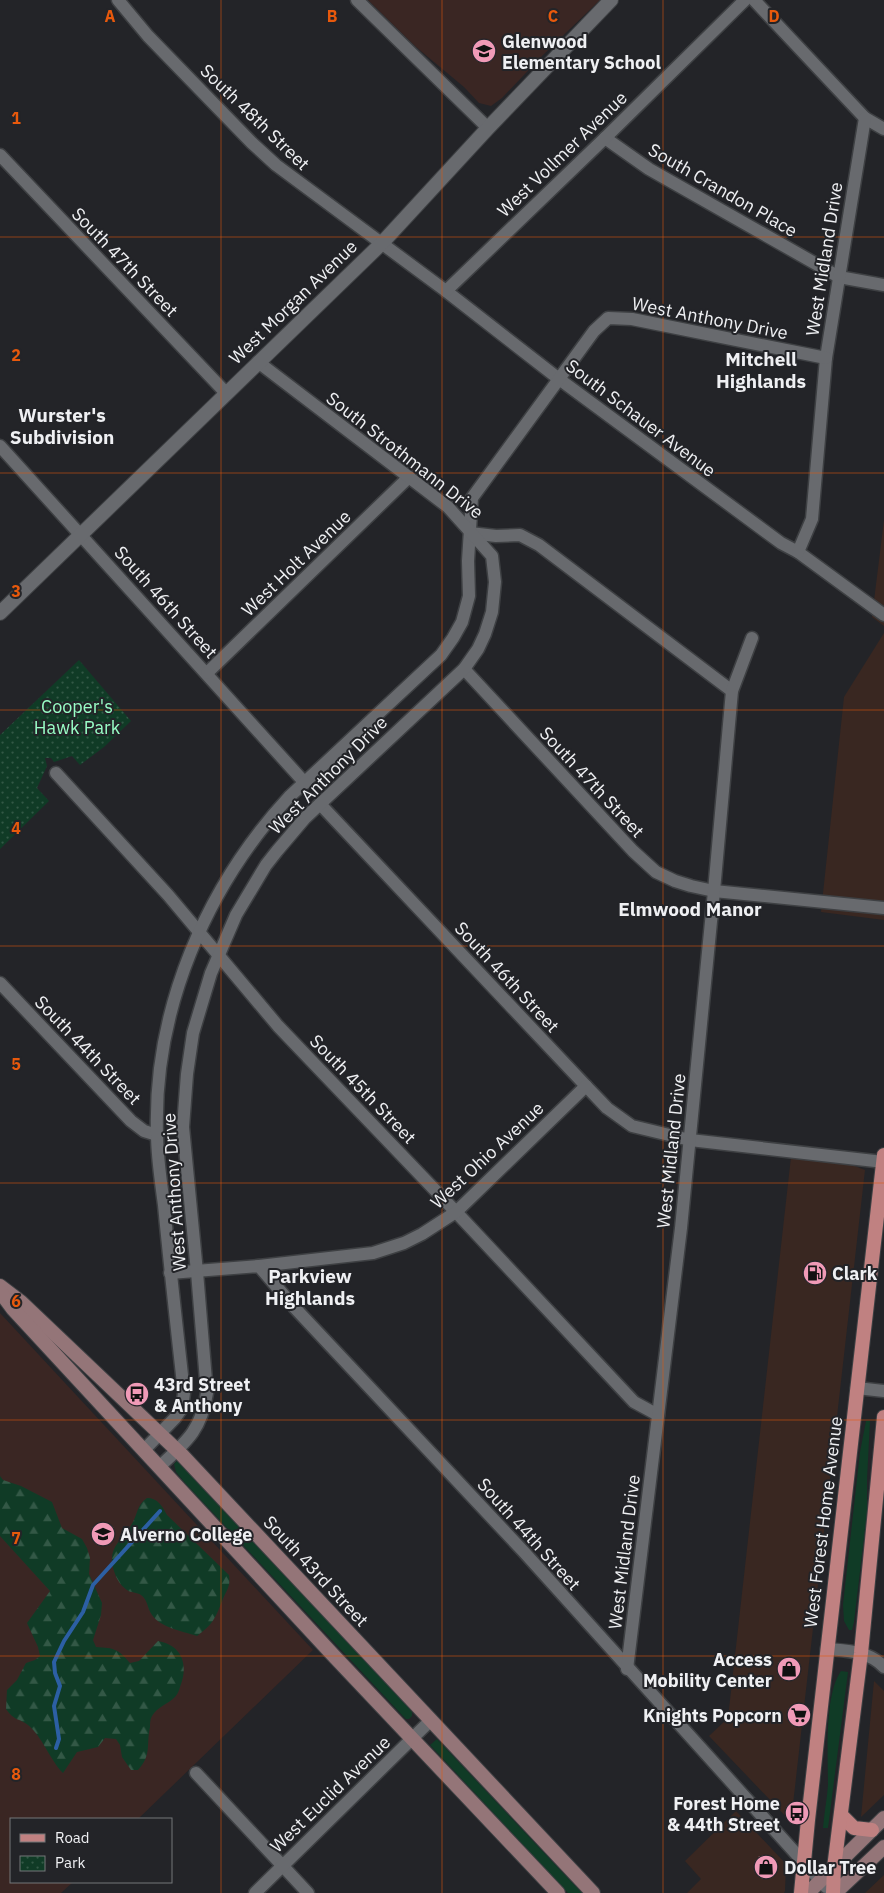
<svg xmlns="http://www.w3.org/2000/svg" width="884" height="1893" font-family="'IBM Plex Sans',sans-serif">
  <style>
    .commercial { fill: #392721 }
    .education { fill: #3a2623 }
    .grass { fill: #103b26 }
    .forest { fill: url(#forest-firs) }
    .park { fill: url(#park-dots) }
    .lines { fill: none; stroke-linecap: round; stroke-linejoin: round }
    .stream { stroke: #2c5fa4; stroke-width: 4 }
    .minor-casing { stroke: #3e4043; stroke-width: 15 }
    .tertiary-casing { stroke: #3e4043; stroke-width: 16 }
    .secondary-casing { stroke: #3e4043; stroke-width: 16 }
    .primary-casing { stroke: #3e4043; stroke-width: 16 }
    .minor { stroke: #686a6e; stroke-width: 12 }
    .tertiary { stroke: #686a6e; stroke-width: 14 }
    .secondary { stroke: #947578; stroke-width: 14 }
    .primary { stroke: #c08181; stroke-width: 14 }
    .grid { fill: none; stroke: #e8590c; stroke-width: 1; stroke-opacity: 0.55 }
    .labels { text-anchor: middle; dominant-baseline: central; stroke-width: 4; stroke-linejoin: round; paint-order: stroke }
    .poi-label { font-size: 18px; font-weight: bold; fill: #eff0f3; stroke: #232428; text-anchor: start }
    .street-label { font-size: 18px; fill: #eff0f3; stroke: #232428 }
    .park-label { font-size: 18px; fill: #98fec6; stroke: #232428 }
    .neighbourhood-label { font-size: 19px; font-weight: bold; fill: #eff0f3; stroke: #232428 }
    .grid-label { font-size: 16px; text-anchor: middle; font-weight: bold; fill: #e8590c; stroke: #232428; stroke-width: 4; stroke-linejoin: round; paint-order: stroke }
  </style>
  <defs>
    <pattern id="forest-firs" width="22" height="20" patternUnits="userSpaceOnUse" patternTransform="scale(1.25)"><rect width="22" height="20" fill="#103b26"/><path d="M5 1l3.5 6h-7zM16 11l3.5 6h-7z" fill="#335846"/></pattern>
    <pattern id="park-dots" width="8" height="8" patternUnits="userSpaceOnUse" patternTransform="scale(1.25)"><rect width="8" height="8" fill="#103b26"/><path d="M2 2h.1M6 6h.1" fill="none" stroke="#335846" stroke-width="1.8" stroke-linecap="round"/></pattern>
  </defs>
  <rect width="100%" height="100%" fill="#232428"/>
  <g class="commercial">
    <path d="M884,520v106l-12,-9z"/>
    <path d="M884,633v287l-63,-8 23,-215z"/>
    <path d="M791,1157l61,8 13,5 -74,652 -82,-86 19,-18z"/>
    <path d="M874,1681l10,10v104l-23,22z"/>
    <path d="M736,1811l50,53 -1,27 -1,2h-97l14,-14 -16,-18z"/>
    <path d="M884,1875v18h-19z"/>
  </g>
  <g class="education">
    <path d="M368,0h232l-57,55 -41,43 -11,8 -12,-3 -15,-16 -48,-40z"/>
    <path d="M0,1313l313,337 -175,169h-127v63h62l-12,11h-61z"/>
  </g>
  <g class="grass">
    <path d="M866,1421h4l-3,59v32l-13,110 -2,8h-3l-5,-9 -1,-16 17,-153z"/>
    <path d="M177,1461l230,245 5,6v4l-3,3h-3l-4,-4 -217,-232 -9,-11 -2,-8z"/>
    <path d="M841,1671l7,1 -20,156h-5c1,-14 4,-29 5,-43 0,-29 -4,-90 13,-114z"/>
    <path d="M437,1739l145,154h-14l-138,-148z"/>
  </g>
  <g class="forest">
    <path d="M0,1476l3,4 18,6 31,16 10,26 20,11 5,9 3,10 -1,16 13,29 -1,12 -8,25 3,7c19,1 22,2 34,16l9,-2 19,-20c24,4 31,24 22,46 -1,3 -2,7 -5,10 -7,7 -18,10 -23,19 -2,3 -2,8 -2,11 -4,18 2,28 -12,43h-7l-9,-13 -2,-12 -4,-6 -11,-1 -7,9 -21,5 -14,21c-13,-13 -21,-37 -35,-48 -9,-7 -14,-4 -22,-16l1,-19 10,-10 9,-17 9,-3 5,-4 -2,-9 -11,-24 23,-32 -50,-55z"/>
    <path d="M147,1498c11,0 15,8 20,17l62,60c2,12 -3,16 -7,26 -7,18 -9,23 -25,35 -15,-5 -36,-8 -45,-21 -5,-7 -4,-15 -11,-20 -4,-3 -10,-2 -14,-5 -7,-5 -11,-12 -13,-19 -7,-22 5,-28 16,-44 8,-11 6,-22 17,-29z"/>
  </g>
  <path class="park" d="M79,660l52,61 -27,26 -24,18 -8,-9 -18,6 -3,-4h-6l2,8 -10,22 12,13 -49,48v-114z"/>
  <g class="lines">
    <path class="stream" d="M56,1748l3,-9 -5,-33 6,-20 -5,-13 -1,-11 10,-21 19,-29 10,-27 67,-74"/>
    <g class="minor-casing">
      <g id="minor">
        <path d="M118,0l30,36 104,107 24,22 170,126 113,88 222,164 17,9 86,63"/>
        <path d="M357,0l131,128"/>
        <path d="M754,0l111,118 19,11"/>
        <path d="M605,138l44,31 190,108 45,8"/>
        <path d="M0,155l226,238"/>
        <path d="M446,291l159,-153 140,-138"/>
        <path d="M0,446l305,337"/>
        <path d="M470,533l26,3 24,-1 19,10 193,146"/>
        <path d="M798,552l14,-33 14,-161 39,-240"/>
        <path d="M464,669l169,182 23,21 19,9 16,5 23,5 170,17"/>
        <path d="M207,673l202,-196"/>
        <path d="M56,773l112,122 110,131 178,186 178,190 24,13"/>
        <path d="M320,804l266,282 21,22 25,18 58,14 194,22"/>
        <path d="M0,983l131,138 13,10 13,4"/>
        <path d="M259,1266l114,-13 31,-10 18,-9 34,-22 130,-126"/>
        <path d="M170,1273l89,-7 35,41 230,245 302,335"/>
        <path d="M857,1388l27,3"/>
        <path d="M144,1450l31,-32 7,-10 2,-15c-7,-63 -14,-125 -20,-188 -3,-23 -7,-48 -7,-71 -4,-124 49,-247 132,-337l152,-142 12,-17 9,-16 7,-26 -1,-35 4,-63 122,-167 14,-13 24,1 194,39"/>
        <path d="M159,1467c27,-25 42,-36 48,-74l-10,-121 -14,-145 4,-53 6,-41 18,-60 25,-58 30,-50 11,-14 28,-33 159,-149 14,-20 7,-15 7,-22 3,-30 -3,-26 -44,-49 -190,-145"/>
        <path d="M827,1649c21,2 42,2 57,18"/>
        <path d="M627,1669l54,-441 33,-337 18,-200 20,-53"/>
        <path d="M196,1773l112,120"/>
        <path d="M255,1893l176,-173"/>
      </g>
    </g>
    <g class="tertiary-casing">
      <path id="tertiary" d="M0,613l382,-370 106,-115 123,-128"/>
    </g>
    <g class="secondary-casing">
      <g id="secondary">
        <path d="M0,1286l21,16 161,153 411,438"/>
        <path d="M1,1293l12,16 320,346 225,238"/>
        <path d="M808,1893l76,-75"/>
        <path d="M835,1893l49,-46"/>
      </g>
    </g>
    <g class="primary-casing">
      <g id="primary">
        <path d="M841,1815l13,13 18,2"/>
        <path d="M801,1893l7,-73 76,-665"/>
        <path d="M833,1893l1,-25 27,-215 23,-236"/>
      </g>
    </g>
    <use href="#minor" class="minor"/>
    <use href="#tertiary" class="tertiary"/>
    <use href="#secondary" class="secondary"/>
    <use href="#primary" class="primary"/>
  </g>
  <path class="grid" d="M221,0v1893M442,0v1893M663,0v1893M0,237h884M0,473h884M0,710h884M0,946h884M0,1183h884M0,1420h884M0,1656h884"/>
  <defs>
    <g id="school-disc" transform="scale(1.25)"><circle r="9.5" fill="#f09ab7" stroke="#232428"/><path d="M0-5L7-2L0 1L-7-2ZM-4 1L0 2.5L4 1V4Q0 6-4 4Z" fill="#111"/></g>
    <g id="fuel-disc" transform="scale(1.25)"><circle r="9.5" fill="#f09ab7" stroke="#232428"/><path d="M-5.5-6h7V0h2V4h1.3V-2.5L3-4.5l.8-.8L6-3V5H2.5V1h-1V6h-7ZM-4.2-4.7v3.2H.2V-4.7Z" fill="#111"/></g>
    <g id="bus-disc" transform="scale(1.25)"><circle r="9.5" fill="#f09ab7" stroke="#232428"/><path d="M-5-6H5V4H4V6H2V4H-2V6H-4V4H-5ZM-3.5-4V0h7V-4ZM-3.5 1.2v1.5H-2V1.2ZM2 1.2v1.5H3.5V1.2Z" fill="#111"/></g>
    <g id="university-disc" transform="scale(1.25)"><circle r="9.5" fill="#f09ab7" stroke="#232428"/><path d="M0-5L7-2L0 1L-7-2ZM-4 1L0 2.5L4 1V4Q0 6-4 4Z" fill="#111"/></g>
    <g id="shop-disc" transform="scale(1.25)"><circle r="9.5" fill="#f09ab7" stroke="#232428"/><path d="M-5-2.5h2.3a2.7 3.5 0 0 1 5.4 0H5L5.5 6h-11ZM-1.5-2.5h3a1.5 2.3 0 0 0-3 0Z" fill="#111"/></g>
    <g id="supermarket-disc" transform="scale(1.25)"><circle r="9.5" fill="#f09ab7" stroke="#232428"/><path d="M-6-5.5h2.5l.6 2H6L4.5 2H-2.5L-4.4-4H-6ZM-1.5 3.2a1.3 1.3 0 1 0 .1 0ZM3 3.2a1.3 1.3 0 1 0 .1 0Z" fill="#111"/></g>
  </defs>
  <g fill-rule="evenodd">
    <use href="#school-disc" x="484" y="51"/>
    <use href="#fuel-disc" x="815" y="1273"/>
    <use href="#bus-disc" x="137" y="1394"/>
    <use href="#university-disc" x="103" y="1534"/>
    <use href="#shop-disc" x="789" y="1669"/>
    <use href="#supermarket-disc" x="799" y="1715"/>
    <use href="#bus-disc" x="797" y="1813"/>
    <use href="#shop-disc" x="766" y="1867"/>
  </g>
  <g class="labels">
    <g class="poi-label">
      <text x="502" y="41">Glenwood<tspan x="502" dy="21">Elementary School</tspan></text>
      <text x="832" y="1273">Clark</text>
      <text x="154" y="1384">43rd Street<tspan x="154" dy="21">&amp; Anthony</tspan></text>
      <text x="120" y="1534">Alverno College</text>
      <text x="772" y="1659" text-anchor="end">Access<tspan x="772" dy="21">Mobility Center</tspan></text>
      <text x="782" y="1715" text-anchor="end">Knights Popcorn</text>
      <text x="780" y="1803" text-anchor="end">Forest Home<tspan x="780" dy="21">&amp; 44th Street</tspan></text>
      <text x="784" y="1867">Dollar Tree</text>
    </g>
    <g class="street-label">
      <text transform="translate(255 117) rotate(44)">South 48th Street</text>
      <text transform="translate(562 154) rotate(-44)">West Vollmer Avenue</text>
      <text transform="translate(723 190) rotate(30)">South Crandon Place</text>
      <text transform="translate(824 259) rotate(-81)">West Midland Drive</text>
      <text transform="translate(125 262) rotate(46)">South 47th Street</text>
      <text transform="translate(293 302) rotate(-44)">West Morgan Avenue</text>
      <text transform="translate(710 318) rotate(11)">West Anthony Drive</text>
      <text transform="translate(641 418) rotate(37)">South Schauer Avenue</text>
      <text transform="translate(405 455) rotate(38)">South Strothmann Drive</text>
      <text transform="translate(296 563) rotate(-44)">West Holt Avenue</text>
      <text transform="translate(166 602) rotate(48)">South 46th Street</text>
      <text transform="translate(328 775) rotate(-45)">West Anthony Drive</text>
      <text transform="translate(592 782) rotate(47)">South 47th Street</text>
      <text transform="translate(507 977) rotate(47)">South 46th Street</text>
      <text transform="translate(88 1050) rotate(46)">South 44th Street</text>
      <text transform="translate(363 1089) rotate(46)">South 45th Street</text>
      <text transform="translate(671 1151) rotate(-84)">West Midland Drive</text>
      <text transform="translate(487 1155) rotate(-43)">West Ohio Avenue</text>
      <text transform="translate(174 1192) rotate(-94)">West Anthony Drive</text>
      <text transform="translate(823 1522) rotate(-83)">West Forest Home Avenue</text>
      <text transform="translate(529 1534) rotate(48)">South 44th Street</text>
      <text transform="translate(624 1552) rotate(-83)">West Midland Drive</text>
      <text transform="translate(316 1571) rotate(47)">South 43rd Street</text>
      <text transform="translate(330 1794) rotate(-44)">West Euclid Avenue</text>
    </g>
    <g class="park-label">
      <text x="77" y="706">Cooper's<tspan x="77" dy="21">Hawk Park</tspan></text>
    </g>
    <g class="neighbourhood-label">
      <text x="761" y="359">Mitchell<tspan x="761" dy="22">Highlands</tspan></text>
      <text x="62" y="415">Wurster's<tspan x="62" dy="22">Subdivision</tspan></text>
      <text x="690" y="909">Elmwood Manor</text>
      <text x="310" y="1276">Parkview<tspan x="310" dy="22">Highlands</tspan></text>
    </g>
  </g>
  <g class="grid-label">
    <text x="110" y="22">A</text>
    <text x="332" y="22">B</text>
    <text x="553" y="22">C</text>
    <text x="774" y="22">D</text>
    <text x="16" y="124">1</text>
    <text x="16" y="361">2</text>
    <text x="16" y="597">3</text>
    <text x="16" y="834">4</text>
    <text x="16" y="1070">5</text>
    <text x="16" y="1307">6</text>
    <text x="16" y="1544">7</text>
    <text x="16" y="1780">8</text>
  </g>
  <rect x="10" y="1818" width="162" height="65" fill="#232428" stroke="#757679"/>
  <rect x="20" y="1834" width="25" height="8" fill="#c08181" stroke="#757679"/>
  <text x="55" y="1843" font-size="15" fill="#eff0f3">Road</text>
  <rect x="20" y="1856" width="25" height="15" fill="url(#park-dots)" stroke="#757679"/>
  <text x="55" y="1868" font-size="15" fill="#eff0f3">Park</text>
</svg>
